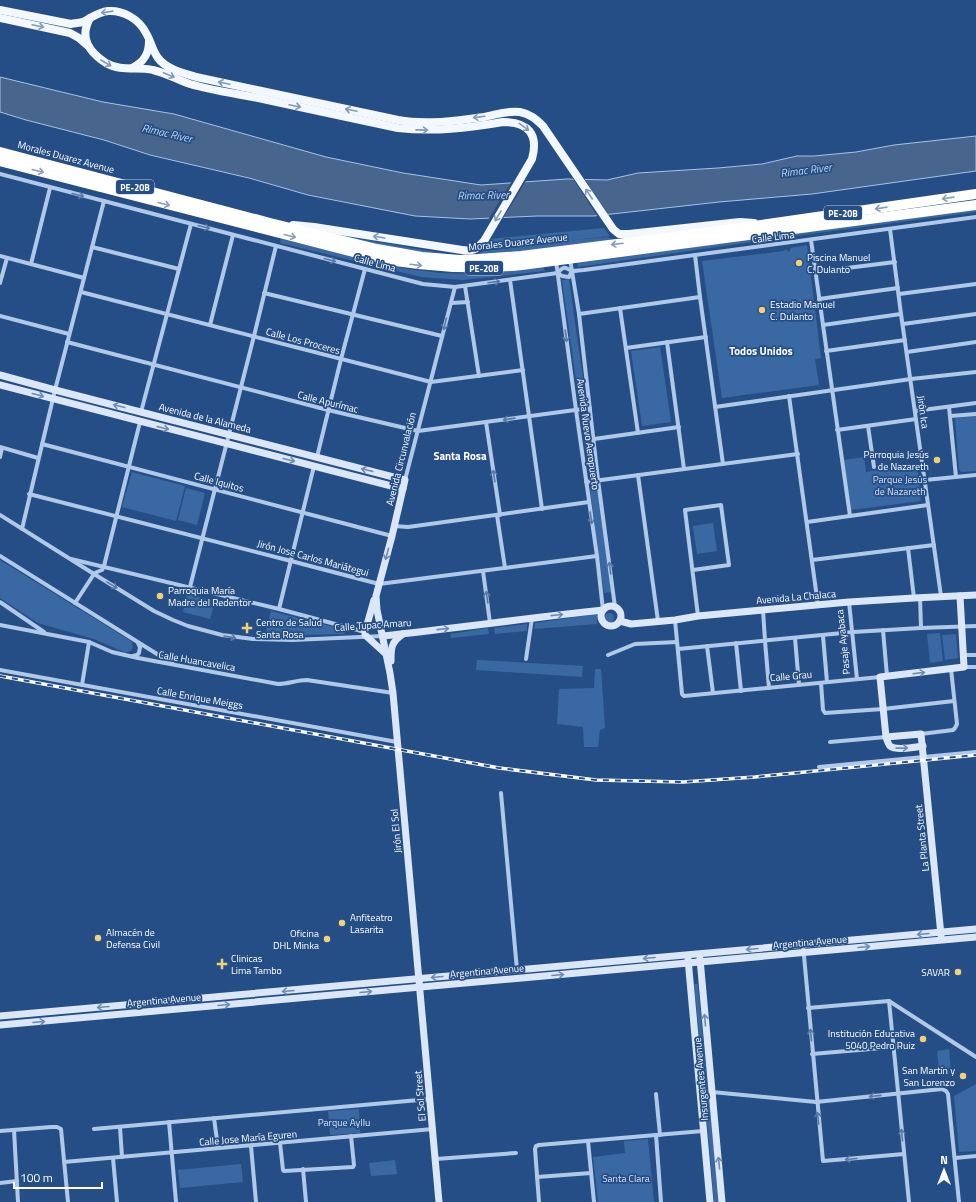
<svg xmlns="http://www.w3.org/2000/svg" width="976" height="1202" font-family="'Titillium Web',sans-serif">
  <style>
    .green { fill: #3a68a3 }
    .water { fill: #48658d; stroke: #a5c3e9 }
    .pier { fill: #264e86 }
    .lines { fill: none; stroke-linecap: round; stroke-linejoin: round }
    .street { stroke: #b1c9e8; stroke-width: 4 }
    .secondary { stroke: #dbe7f7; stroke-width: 7 }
    .primary { stroke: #f3f7fe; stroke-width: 8 }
    .highway { stroke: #fff; stroke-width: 10 }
    .rail-casing { stroke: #fff; stroke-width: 3.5 }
    .rail { stroke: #264e86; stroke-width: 2; stroke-dasharray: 6; stroke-linecap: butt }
    .oneway { stroke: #829abc }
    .oneway2 { stroke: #889ebc }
    .oneway3 { stroke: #5779a8 }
    .oneway4 { stroke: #6e8bb3 }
    .poi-dot { fill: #f1d076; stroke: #264e86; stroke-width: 1.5 }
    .labels { text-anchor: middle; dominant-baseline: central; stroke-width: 3.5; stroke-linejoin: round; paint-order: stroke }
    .shield { fill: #264e86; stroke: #becadb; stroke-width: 1 }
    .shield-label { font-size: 9px; font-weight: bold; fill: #fff }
    .street-label { font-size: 10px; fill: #fff; stroke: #264e86 }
    .poi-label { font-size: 10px; fill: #fff; stroke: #264e86; text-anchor: start }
    .park-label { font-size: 10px; fill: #d5e3f7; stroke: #264e86 }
    .water-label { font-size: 11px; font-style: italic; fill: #bdd3f0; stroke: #264e86 }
    .neighbourhood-label { font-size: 11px; font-weight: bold; fill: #fff; stroke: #264e86 }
  </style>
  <rect width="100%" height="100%" fill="#264e86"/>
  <g class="green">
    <path d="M976,208v4l-203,27 -195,28 -1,-4z"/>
    <path d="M604,228l6,8 -36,4 34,-3 6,4 -140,16 9,-6 88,-10 -88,8 6,-10z"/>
    <path d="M319,232l128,22 16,3 -44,-3z"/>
    <path d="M281,239l126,30 34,4 34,1 68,-7 2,4 -81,9 -43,-3 -141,-34z"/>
    <path d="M807,245l14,113 -6,1 4,26 -97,13 -20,-137 82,-10 2,-2 3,3 2,-4z"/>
    <path d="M569,279l17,122 -7,1 -17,-122z"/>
    <path d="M660,347l11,75 -29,4 -11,-75z"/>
    <path d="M587,415l7,52 -6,1 -7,-52z"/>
    <path d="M976,416v55l-15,1 -2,-3 -4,-51z"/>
    <path d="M864,457l2,15 51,-8 4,37 -70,9 -7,-50z"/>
    <path d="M132,472l53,14 -9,35 -54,-14z"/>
    <path d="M186,488l19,5 -8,32 -19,-5z"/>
    <path d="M598,489l14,103 -8,1 -14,-103z"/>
    <path d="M713,523l4,28 -20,3 -4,-28z"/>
    <path d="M0,560l131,81c4,7 0,12 -7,11l-30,-13 -56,-16 -38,-25z"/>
    <path d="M187,594l28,7 -5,18 -27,-7z"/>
    <path d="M271,611l75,19 -2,4 -79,2z"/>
    <circle cx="609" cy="618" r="5"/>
    <path d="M597,614v10l-63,5 1,-6z"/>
    <path d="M527,624v7l-32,3 -1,-6z"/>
    <path d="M488,628l1,6 -38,4 -1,-4z"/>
    <path d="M940,633l3,28 -13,2 -3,-29z"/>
    <path d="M956,634l2,24 -13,2 -3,-25z"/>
    <path d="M477,660l106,6 -1,11 -106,-7z"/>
    <path d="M595,669h6l4,59 -5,2 -2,17h-14l-1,-20 -26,-3 2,-35 35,-1z"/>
    <path d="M694,984h4l10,111h-3z"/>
    <path d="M949,1049l2,21 -12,1 -2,-20z"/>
    <path d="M976,1084v67l-17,1 -5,-56z"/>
    <path d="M705,1097h4l10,105h-5z"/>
    <path d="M359,1109l1,24 -30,2 -2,-24z"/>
    <path d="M648,1139l6,63h-56l-5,-45 32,-4 -1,-12z"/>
    <path d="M395,1160l2,14 -26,2 -2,-13z"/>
    <path d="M241,1164l2,18 -63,6 -2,-18z"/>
  </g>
  <path class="water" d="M0,77l103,25 71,12 152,43 77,16 78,12 86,-6 40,1 31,-7 80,-5 44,-4 35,-8h17l42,-4 38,-7 82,-9v35l-164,23 -93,8 -125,14h-57l-67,3 -55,-3 -107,-21 -59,-17 -99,-23 -46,-15 -78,-20 -26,-8z"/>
  <g class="pier">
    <path d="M572,177l12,1 25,38 -11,1z"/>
    <path d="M512,181h14l-24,39h-14z"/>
  </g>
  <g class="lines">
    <g class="street">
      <path d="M0,174l423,110 32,3 103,-14c7,-9 7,-4 15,-2 3,0 8,-1 11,-1l392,-53"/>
      <path d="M890,229l11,85 40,282"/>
      <path d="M811,240l39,276"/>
      <path d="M92,247l87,22"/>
      <path d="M695,255l5,42 23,167"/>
      <path d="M0,256l84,22"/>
      <path d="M570,259l9,55 19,166 17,127"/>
      <path d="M556,261l20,149 21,146 6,54"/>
      <path d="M31,264l19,-76"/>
      <path d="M815,272l80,-10"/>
      <path d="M558,273l4,3 7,1 3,-6"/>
      <path d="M510,280l32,229"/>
      <path d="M0,283l7,-25"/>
      <path d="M465,286l14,90"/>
      <path d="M81,292l350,90 92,-12"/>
      <path d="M264,293l178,43"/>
      <path d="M899,294l77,-10"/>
      <path d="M819,299l79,-11"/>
      <path d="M451,303l17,-1"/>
      <path d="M620,308l18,125"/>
      <path d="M579,314l121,-17"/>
      <path d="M0,316l69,18"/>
      <path d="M903,324l73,-10"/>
      <path d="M210,325l23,-90"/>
      <path d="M823,325l78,-11"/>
      <path d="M67,342l261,68 90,21 172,-23"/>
      <path d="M667,342l17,127"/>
      <path d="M626,348l80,-11"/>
      <path d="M826,351l79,-11"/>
      <path d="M907,352l69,-10"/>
      <path d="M789,396l29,209"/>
      <path d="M715,407l196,-28 65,-7"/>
      <path d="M949,407l7,70"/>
      <path d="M915,411l61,-8"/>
      <path d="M141,412l50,-188"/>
      <path d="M950,416l26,-2"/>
      <path d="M486,422l14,93"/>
      <path d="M868,426l6,41"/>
      <path d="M837,430l79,-11"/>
      <path d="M594,439l85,-12"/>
      <path d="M42,444l350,92"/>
      <path d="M0,447l38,11"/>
      <path d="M0,457l2,-9"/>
      <path d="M317,457l24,-98 24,-90"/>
      <path d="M638,475l20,146"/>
      <path d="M405,480l50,-193"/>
      <path d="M925,480l51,-5"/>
      <path d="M586,482l212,-28"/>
      <path d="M29,494l262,67 88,23 218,-28"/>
      <path d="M0,515l94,59 60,37 19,9 15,6 34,9 31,4 40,1 90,-4"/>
      <path d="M497,515l8,53"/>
      <path d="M807,522l121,-17"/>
      <path d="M394,526l14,1 181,-25"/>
      <path d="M22,529l33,-139 49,-189"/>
      <path d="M908,548l6,50"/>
      <path d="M0,556l173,108"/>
      <path d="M71,559l208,50 86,23"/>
      <path d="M812,560l122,-15"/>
      <path d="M693,570l36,-5 -8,-60 -36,5 13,106"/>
      <path d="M483,571l7,52"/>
      <path d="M190,587l64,-251 22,-90"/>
      <path d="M920,597l1,31"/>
      <path d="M0,602l44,30"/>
      <path d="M849,602l8,77"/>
      <path d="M75,603l19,-29 3,-2 5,-2 2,-4 36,-144"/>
      <path d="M279,609l35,-143"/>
      <path d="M763,610l2,31 4,47"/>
      <path d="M675,620l7,74 2,2 196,-19"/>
      <path d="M0,625l89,17 23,10 26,6 140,26c10,0 19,-4 29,-4l86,13"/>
      <path d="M883,630l4,46"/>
      <path d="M823,636l4,46"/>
      <path d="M795,638l4,47"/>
      <path d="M736,643l5,48"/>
      <path d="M707,646l6,47"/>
      <path d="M678,649l175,-17 68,-4 55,-2"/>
      <path d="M608,655l27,-11 42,-2"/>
      <path d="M964,655h12"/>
      <path d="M133,656l4,-1 2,-2 1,-6 -2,-4"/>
      <path d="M526,659l6,-41"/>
      <path d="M964,667h12"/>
      <path d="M0,670l397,72"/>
      <path d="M821,683l2,27 2,3 58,-4 71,-8"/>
      <path d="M82,685l7,-43"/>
      <path d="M921,734l32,-4 2,-2 2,-4 -6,-55"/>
      <path d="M830,742l56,-5"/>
      <path d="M819,767l157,-15"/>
      <path d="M501,793l16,177"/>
      <path d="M803,945l20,216 81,-7"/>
      <path d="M889,1001l20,201"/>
      <path d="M808,1008l81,-7 87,56"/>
      <path d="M812,1054l82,-7"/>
      <path d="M712,1092l104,10 126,-13 4,2 2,3 11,108"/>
      <path d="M656,1094l4,41"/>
      <path d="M214,1118l4,30"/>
      <path d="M169,1122l7,80"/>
      <path d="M120,1127l2,30"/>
      <path d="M94,1129l336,-30"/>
      <path d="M14,1130l4,72"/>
      <path d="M0,1131l51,-4h6l4,2 7,73"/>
      <path d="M656,1135l5,67"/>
      <path d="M588,1141l6,61"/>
      <path d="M280,1143l3,27 1,1 69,-4 1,-2 -3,-29"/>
      <path d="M251,1146l5,56"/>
      <path d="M113,1158l4,44"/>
      <path d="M955,1158l21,-2"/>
      <path d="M436,1159l80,-6"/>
      <path d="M64,1162l369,-33"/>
      <path d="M303,1169l3,33"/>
      <path d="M537,1177l54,-4"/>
      <path d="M0,1183l17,-2"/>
      <path d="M539,1202l-4,-53 1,-3 3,-1 164,-14"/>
    </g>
    <g class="secondary">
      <path d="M0,375l55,15 350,90 -13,56 -16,60 1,14 13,63 3,20 46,509"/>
      <path d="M0,385l403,104"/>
      <path d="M374,600l-9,32v3l22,20"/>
      <circle cx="611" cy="616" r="10"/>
      <path d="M620,621l11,3 44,-4 23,-4 151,-14 65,-4 62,-3"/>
      <path d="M383,636c73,-8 146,-18 220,-26"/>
      <path d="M391,661c0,-13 0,-19 12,-27"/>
      <path d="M886,737l35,-3 20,201"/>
      <path d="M923,746c-7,1 -27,5 -33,0 -2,-2 -3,-6 -4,-9l-6,-60 84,-10 -4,-71"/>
      <path d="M688,959l22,243"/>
      <path d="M700,959l22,243"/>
      <path d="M0,1016l976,-87"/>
      <path d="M0,1025l976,-88"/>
    </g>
    <g class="primary">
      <path d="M0,10l71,14c3,-1 8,-1 12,-2 8,-4 15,-10 25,-11 15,-1 31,8 38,22 5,8 6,17 12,25 8,11 25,15 38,19l202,43c28,5 58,1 86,-3 11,-2 24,-7 36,-5 10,2 16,7 23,14l70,103 6,5h10l111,-12 14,1"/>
      <path d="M0,18l70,15 9,5 8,7"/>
      <path d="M90,18c-11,20 -1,34 16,45 15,9 32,3 47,7 13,3 25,10 37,14 20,6 42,9 63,13 48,10 97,21 145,31 36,4 70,0 105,-6 25,0 36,12 29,37l-48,82c-7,8 -12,11 -22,9l-148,-23 -21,-2"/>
      <path d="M132,68c12,-6 17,-14 17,-27"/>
    </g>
    <g class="highway">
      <path d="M0,152l270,71 107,26 45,8 38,3 18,-1 43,-3 184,-23 271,-39"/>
      <path d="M0,161l369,95c52,11 100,14 153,9l454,-60"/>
    </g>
    <g class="rail-casing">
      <path id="rail" d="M0,676l499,92 97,12 87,2 72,-5 221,-22"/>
    </g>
    <use href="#rail" class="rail"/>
  </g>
  <defs><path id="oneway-shaft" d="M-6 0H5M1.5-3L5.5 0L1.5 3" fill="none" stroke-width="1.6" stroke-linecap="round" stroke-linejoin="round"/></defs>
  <g class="oneway">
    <use href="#oneway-shaft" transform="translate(107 12) rotate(172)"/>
    <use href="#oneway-shaft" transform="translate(38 26) rotate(12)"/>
    <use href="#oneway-shaft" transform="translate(106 63) rotate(30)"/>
    <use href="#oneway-shaft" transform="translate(169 75) rotate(23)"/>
    <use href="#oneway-shaft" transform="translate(224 83) rotate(-168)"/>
    <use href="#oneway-shaft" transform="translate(295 106) rotate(12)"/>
    <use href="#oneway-shaft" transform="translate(351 110) rotate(-168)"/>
    <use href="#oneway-shaft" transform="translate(479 117) rotate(173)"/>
    <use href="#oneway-shaft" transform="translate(524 127) rotate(36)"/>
    <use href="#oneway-shaft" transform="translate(422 130) rotate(1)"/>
    <use href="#oneway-shaft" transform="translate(589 194) rotate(-124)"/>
    <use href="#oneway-shaft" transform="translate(498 216) rotate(121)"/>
    <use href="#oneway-shaft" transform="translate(379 237) rotate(-171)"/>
  </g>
  <g class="oneway2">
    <use href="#oneway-shaft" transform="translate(38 171) rotate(14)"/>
    <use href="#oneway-shaft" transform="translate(948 198) rotate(172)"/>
    <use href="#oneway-shaft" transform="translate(164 204) rotate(14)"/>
    <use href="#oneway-shaft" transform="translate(881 208) rotate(172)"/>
    <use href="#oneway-shaft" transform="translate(290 236) rotate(14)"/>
    <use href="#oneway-shaft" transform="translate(617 244) rotate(173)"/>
    <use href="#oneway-shaft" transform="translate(416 265) rotate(7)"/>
  </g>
  <g class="oneway3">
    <use href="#oneway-shaft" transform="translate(78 195) rotate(14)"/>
    <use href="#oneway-shaft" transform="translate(204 227) rotate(14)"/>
    <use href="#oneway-shaft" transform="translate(330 260) rotate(15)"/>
    <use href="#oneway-shaft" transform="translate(494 282) rotate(-7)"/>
    <use href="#oneway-shaft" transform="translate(445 324) rotate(104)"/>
    <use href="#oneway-shaft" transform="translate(566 336) rotate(83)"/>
    <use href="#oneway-shaft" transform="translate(509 419) rotate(172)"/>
    <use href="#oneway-shaft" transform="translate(494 476) rotate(-99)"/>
    <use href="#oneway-shaft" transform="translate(591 518) rotate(82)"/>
    <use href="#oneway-shaft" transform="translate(610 568) rotate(-97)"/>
    <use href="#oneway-shaft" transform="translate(112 585) rotate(31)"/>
    <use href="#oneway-shaft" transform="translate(487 597) rotate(-98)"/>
    <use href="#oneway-shaft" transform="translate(230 637) rotate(10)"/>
    <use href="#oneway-shaft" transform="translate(811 1035) rotate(-95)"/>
    <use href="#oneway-shaft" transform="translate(875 1096) rotate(174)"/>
    <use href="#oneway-shaft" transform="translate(818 1118) rotate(-96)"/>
    <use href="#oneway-shaft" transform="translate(902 1135) rotate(-95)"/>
    <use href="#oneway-shaft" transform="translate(851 1159) rotate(175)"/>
  </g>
  <g class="oneway4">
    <use href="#oneway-shaft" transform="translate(38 395) rotate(15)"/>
    <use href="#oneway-shaft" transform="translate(119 406) rotate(-166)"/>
    <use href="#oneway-shaft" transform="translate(163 428) rotate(14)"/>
    <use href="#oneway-shaft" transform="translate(289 460) rotate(14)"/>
    <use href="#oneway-shaft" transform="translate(367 470) rotate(-166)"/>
    <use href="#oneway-shaft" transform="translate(387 554) rotate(105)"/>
    <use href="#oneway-shaft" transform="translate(557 615) rotate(-6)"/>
    <use href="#oneway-shaft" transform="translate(443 629) rotate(-6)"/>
    <use href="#oneway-shaft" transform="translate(919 673) rotate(-7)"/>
    <use href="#oneway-shaft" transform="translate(902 748) rotate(-1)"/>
    <use href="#oneway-shaft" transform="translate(923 934) rotate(175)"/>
    <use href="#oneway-shaft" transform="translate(864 947) rotate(-5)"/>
    <use href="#oneway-shaft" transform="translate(752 949) rotate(175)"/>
    <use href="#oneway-shaft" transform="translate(649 958) rotate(175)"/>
    <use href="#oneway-shaft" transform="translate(558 975) rotate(-5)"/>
    <use href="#oneway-shaft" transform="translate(437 977) rotate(175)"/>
    <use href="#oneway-shaft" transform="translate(288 991) rotate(175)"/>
    <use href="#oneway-shaft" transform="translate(366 992) rotate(-5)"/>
    <use href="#oneway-shaft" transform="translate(224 1005) rotate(-5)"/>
    <use href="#oneway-shaft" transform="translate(103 1007) rotate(175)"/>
    <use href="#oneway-shaft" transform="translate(705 1020) rotate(-95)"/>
    <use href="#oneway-shaft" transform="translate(39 1022) rotate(-5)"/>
    <use href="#oneway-shaft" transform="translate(719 1163) rotate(-95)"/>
  </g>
  <g class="poi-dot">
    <circle cx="799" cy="263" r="4"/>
    <circle cx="762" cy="310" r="4"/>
    <circle cx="937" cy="460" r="4"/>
    <circle cx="160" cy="596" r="4"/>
    <path d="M245 622h4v4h4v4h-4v4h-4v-4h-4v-4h4z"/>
    <circle cx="342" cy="923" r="4"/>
    <circle cx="98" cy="938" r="4"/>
    <circle cx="327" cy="939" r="4"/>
    <path d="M220 958h4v4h4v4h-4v4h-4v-4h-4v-4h4z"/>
    <circle cx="958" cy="972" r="4"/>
    <circle cx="923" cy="1039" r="4"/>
    <circle cx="963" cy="1076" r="4"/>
  </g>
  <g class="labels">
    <g class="shield">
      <rect x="116" y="180" width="38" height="14" rx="3"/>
      <rect x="824" y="206" width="38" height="14" rx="3"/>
      <rect x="465" y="261" width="38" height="14" rx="3"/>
    </g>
    <g class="shield-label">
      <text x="135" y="187">PE-20B</text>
      <text x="843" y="213">PE-20B</text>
      <text x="484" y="268">PE-20B</text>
    </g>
    <g class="street-label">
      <text transform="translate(66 157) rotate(15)">Morales Duarez Avenue</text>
      <text transform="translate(773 237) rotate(-7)">Calle Lima</text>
      <text transform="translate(518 242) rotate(-6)">Morales Duarez Avenue</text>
      <text transform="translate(375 263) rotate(15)">Calle Lima</text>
      <text transform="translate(303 341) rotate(15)">Calle Los Proceres</text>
      <text transform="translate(328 402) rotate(14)">Calle Apurímac</text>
      <text transform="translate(923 412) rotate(82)">Jirón Ica</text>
      <text transform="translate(205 418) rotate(14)">Avenida de la Alameda</text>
      <text transform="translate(588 434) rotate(82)">Avenida Nuevo Aeropuerto</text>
      <text transform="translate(401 459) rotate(-76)">Avenida Circunvalación</text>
      <text transform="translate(219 482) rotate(15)">Calle Iquitos</text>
      <text transform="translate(313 558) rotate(15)">Jirón Jose Carlos Mariátegui</text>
      <text transform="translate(796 597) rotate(-5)">Avenida La Chalaca</text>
      <text transform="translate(373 625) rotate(-4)">Calle Tupac Amaru</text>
      <text transform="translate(843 642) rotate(-96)">Pasaje Ayabaca</text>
      <text transform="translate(197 661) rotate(10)">Calle Huancavelica</text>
      <text transform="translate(791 676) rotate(-5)">Calle Grau</text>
      <text transform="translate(200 698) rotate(10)">Calle Enrique Meiggs</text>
      <text transform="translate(396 831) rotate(-95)">Jirón El Sol</text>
      <text transform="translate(922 838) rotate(-96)">La Planta Street</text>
      <text transform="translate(810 942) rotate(-5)">Argentina Avenue</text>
      <text transform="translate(487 971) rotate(-5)">Argentina Avenue</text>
      <text transform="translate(164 1000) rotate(-5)">Argentina Avenue</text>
      <text transform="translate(701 1079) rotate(-95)">Insurgentes Avenue</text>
      <text transform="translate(420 1096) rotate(-95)">El Sol Street</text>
      <text transform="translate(248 1138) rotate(-5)">Calle Jose María Eguren</text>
    </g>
    <g class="poi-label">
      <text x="807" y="257">Piscina Manuel<tspan x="807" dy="12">C. Dulanto</tspan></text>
      <text x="770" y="304">Estadio Manuel<tspan x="770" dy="12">C. Dulanto</tspan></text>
      <text x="929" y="454" text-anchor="end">Parroquia Jesús<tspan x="929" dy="12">de Nazareth</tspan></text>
      <text x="168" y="590">Parroquia María<tspan x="168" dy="12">Madre del Redentor</tspan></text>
      <text x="256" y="622">Centro de Salud<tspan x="256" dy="12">Santa Rosa</tspan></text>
      <text x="350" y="917">Anfiteatro<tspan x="350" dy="12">Lasarita</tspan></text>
      <text x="106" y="932">Almacén de<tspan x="106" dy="12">Defensa Civil</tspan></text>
      <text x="319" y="933" text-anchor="end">Oficina<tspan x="319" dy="12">DHL Minka</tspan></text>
      <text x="231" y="958">Clinicas<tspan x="231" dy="12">Lima Tambo</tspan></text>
      <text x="950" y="972" text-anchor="end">SAVAR</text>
      <text x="915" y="1033" text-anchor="end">Institución Educativa<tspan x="915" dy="12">5040 Pedro Ruiz</tspan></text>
      <text x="955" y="1070" text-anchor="end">San Martín y<tspan x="955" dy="12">San Lorenzo</tspan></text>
    </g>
    <g class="park-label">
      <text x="900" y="479">Parque Jesús<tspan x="900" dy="12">de Nazareth</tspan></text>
      <text x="344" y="1122">Parque Ayllu</text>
      <text x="626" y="1178">Santa Clara</text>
    </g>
    <g class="water-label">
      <text transform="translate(167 133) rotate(13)">Rimac River</text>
      <text transform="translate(806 170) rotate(-7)">Rimac River</text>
      <text transform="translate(483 195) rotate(-1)">Rimac River</text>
    </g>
    <g class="neighbourhood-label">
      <text x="761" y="351">Todos Unidos</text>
      <text x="460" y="456">Santa Rosa</text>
    </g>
  </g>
  <g transform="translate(944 1170)" stroke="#264e86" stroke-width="3" paint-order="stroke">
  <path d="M0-3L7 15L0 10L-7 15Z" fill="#ffffff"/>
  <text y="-6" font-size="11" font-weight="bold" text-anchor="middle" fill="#ffffff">N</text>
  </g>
  <path d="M14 1182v6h88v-6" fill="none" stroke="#ffffff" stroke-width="2"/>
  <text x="20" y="1182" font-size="12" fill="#ffffff" stroke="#264e86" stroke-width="3" paint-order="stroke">100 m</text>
</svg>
